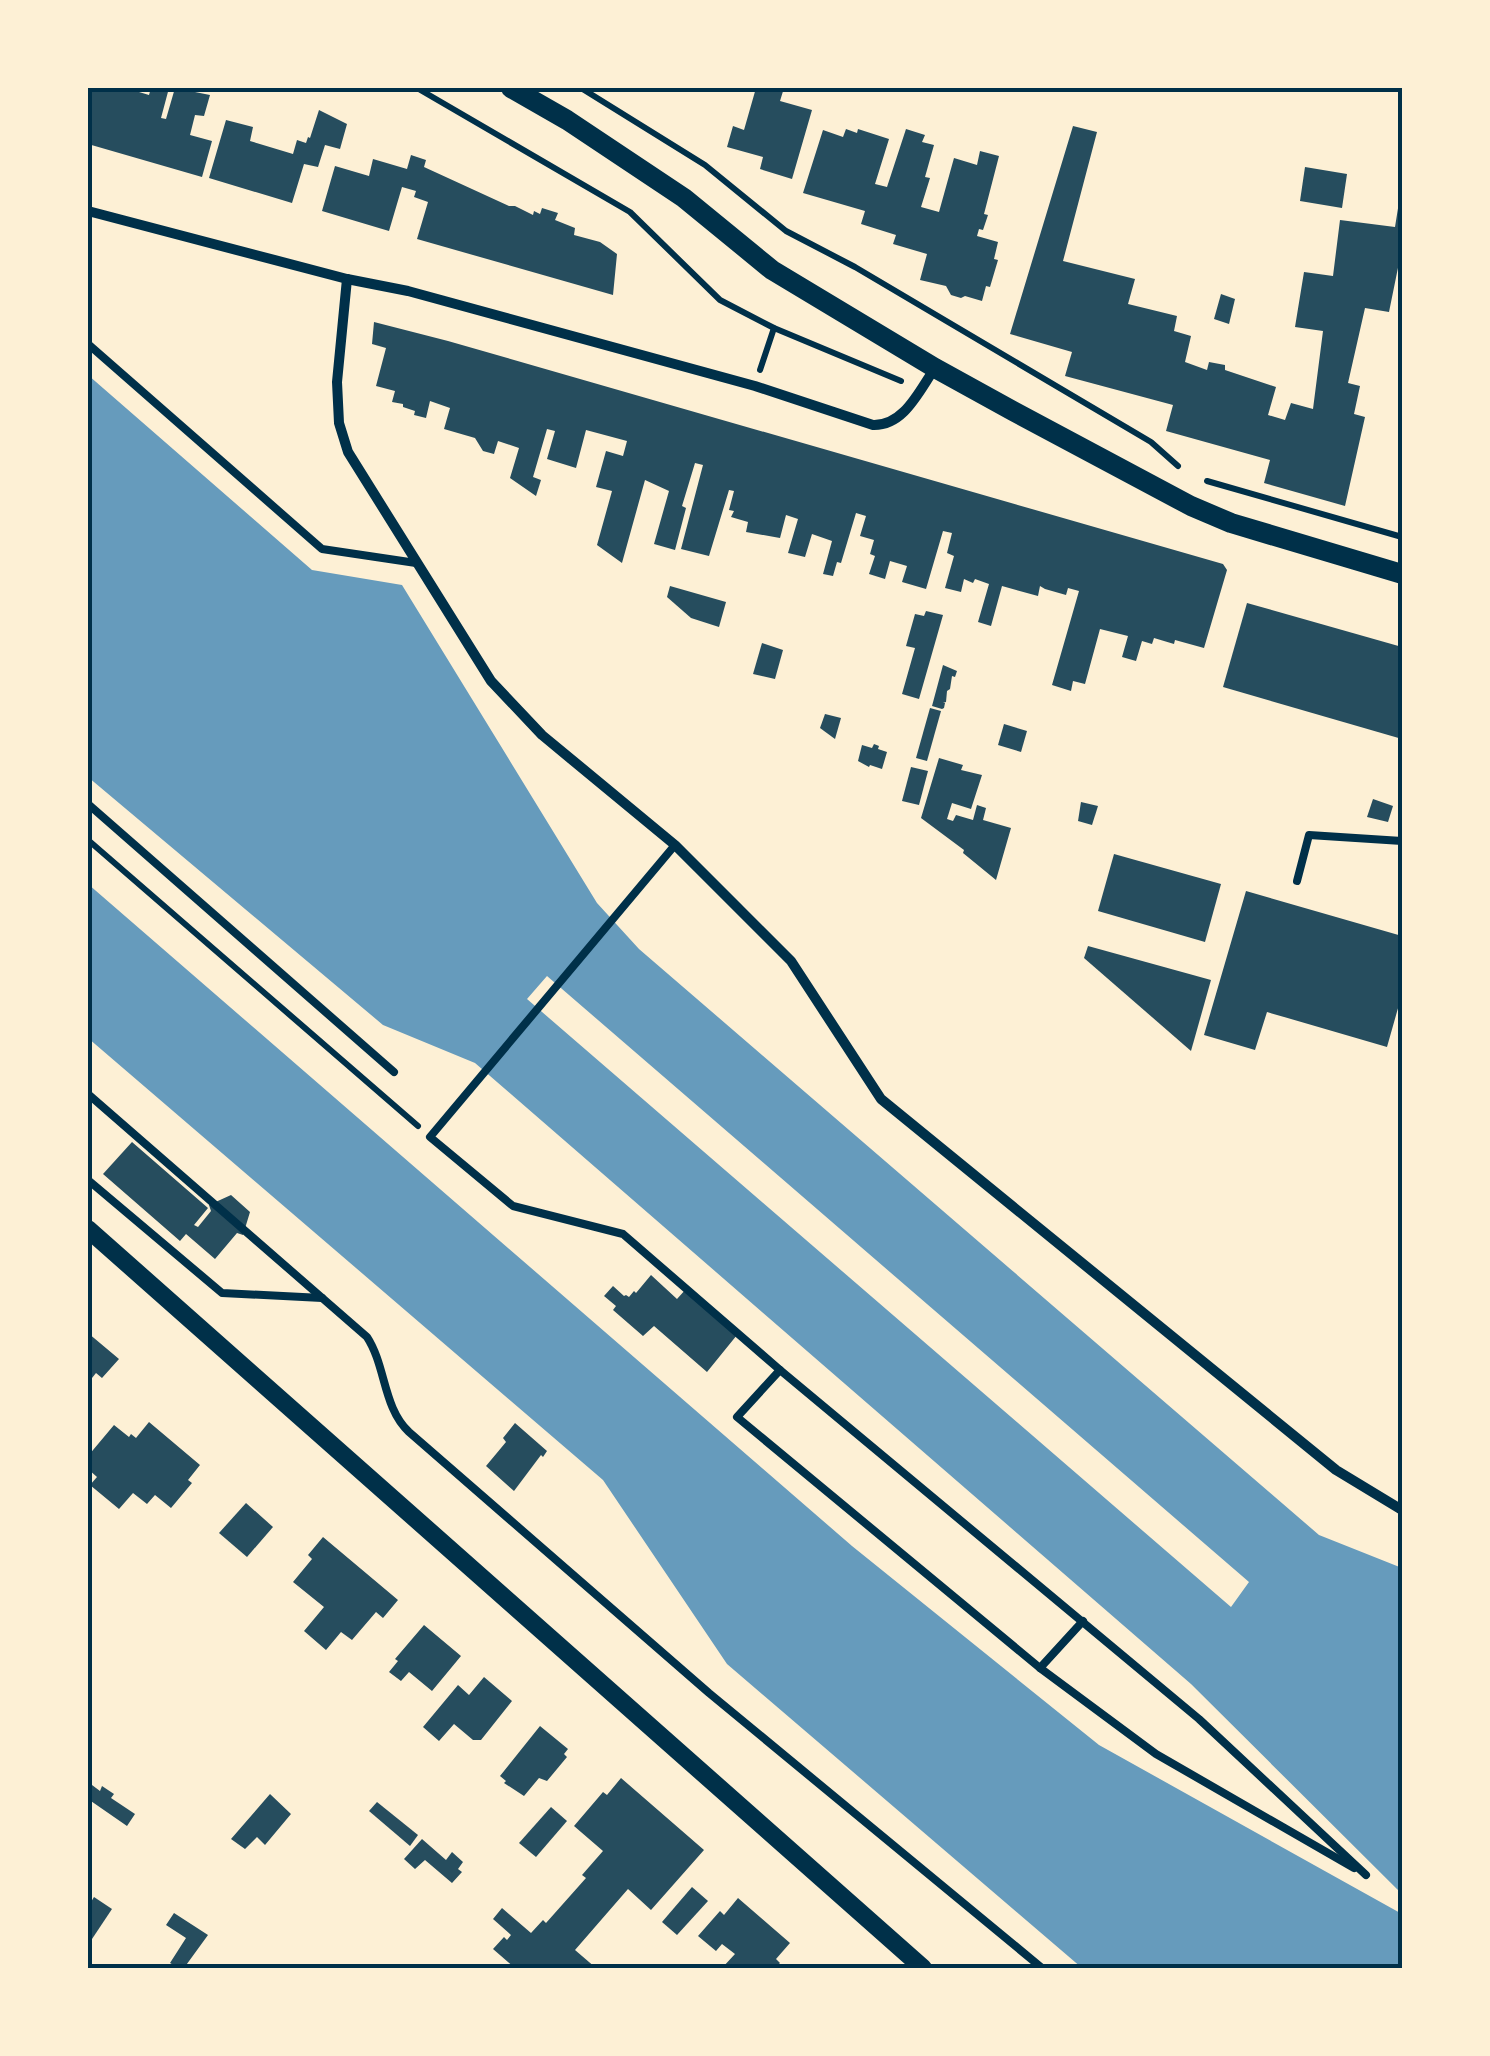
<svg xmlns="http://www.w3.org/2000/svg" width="1490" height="2056" font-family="'IBM Plex Sans',sans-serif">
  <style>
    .water { fill: #669bbc; fill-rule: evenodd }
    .building { fill: #264d5e }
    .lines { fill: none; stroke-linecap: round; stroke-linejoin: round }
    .path { stroke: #003049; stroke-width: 6 }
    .service { stroke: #003049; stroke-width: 8 }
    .minor { stroke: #003049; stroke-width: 10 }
    .tertiary { stroke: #003049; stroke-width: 18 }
    .secondary { stroke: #003049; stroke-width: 20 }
    .neatline { fill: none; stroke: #003049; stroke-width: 4 }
  </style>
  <rect width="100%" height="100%" fill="#fdf0d5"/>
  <g class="water">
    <path d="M88,375l224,195 90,15 195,318 42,46 680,586 83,33v326l-211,-210 -716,-621 -92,-38 -295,-248zM547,976l702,606 -18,25 -704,-608z"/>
    <path d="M88,884l764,662 247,199 303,169v54h-320l-355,-304 -124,-184 -515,-442z"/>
  </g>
  <g class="building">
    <path d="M88,88l35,1v-1h17l-1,4 10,3 2,-7h18l-8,30 5,1 9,-31 35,7 -6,21 -9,-1 -5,20 22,6 -10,36 -114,-33z"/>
    <path d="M756,88h28l-4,13 32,9 -20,69 -32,-10 3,-12 -36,-10 6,-21 11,4z"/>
    <path d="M319,110l28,14 -7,25 -15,-4 -7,22 -14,-3 -12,39 -83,-25 17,-58 27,7 -3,14 43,13 4,-14 9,3 2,-6 2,1z"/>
    <path d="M1073,126l24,6 -34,129 72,18 -7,25 49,12 -3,15 17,5 -6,26 22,8 2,-8 16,3v5l51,17 -8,28 17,5 6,-17 22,6 10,-78 -28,-4 9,-55 29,4 7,-56 55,7 4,-25 3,1v45l-13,64 -24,-4 -17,75 12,3 -6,28 11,3 -20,89 -81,-23 6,-23 -104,-29 7,-26 -108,-29 7,-24 -62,-18z"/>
    <path d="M846,129l11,4 1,-4 31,10 -14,45 12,3 19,-58 19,6 -3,7 12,3 -9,32 5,1 -9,29 18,5 15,-54 23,7 3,-14 19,5 -15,58 4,1 -5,15 -4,-1 -2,7 21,6 -4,17 4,1 -8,27 -4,-1 -4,15 -17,-5 -4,2 -10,-3 -5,-9 -26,-6 7,-26 -34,-10 3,-9 -35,-11 4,-13 -62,-18 20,-63 20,7z"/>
    <path d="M411,155l15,5 -2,7 85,39h6l18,9 1,-4 6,3 2,-6 16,5 -3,7 20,8 -1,7 26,7 17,12 -4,41 -196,-56 11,-37 -14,-5 2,-6 -14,-4 -13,44 -67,-20 13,-45 34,10 4,-17 34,10z"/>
    <path d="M1305,167l42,7 -5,34 -42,-7z"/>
    <path d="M1221,294l14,5 -6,25 -15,-5z"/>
    <path d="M374,322l74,19 775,223 4,6 -23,78 -29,-8 -1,4 -20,-6 -2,6 -10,-3 -6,20 -14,-4 6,-21 -28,-7 -15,55 -12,-3 -2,10 -19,-6 27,-94 -11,-3 -2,7 -21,-6 -5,-3 -2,10 -36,-10 -11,40 -13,-4 11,-38 -14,-5 -2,4 -9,-4 -3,13 -16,-4 9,-32 -7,-3 5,-20 -9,-2 -17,58 -24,-7 5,-16 -17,-5 -5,18 -16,-5 6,-18 -5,-2 4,-14 -14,-4 6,-20 -10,-3 -15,50 -4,-1 -4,14 -10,-2 9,-33 -20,-7 -7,23 -17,-4 10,-34 -12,-4 -6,23 -34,-6 2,-10 -17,-5 3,-6 -5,-1 5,-19 -5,-1 -20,66 -28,-7 22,-84 -8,-2 -13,43 4,2 -11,42 -21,-6 15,-53 -24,-11 -23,83 -25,-18 15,-54 -16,-4 10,-36 17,5 4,-15 -41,-11 -10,38 -29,-9 8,-28 -8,-2 -14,48 8,3 -5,16 -26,-18 9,-30 -21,-7 -4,13 -11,-3 -8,-13 -31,-9 6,-21 -20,-7 -4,17 -12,-3 1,-4 -12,-4v-3l-11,-2 3,-11 -19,-5 10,-38 -14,-4z"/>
    <path d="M670,586l56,16 -7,25 -28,-9 -24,-21z"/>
    <path d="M1247,603l155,44v92l-179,-52z"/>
    <path d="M926,611l17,4 -24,84 -17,-5 13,-46 -9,-2 9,-32 9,2z"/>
    <path d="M762,643l21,7 -8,29 -22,-5z"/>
    <path d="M943,665l14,6 -2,6 -3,-1 -2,13 -3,2 -1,11 -3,1h2l-1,5 -2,1 -10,-3z"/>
    <path d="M930,708l11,3 -14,50 -11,-3z"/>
    <path d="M825,714l16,4 -6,21 -15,-11z"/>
    <path d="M1004,724l23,7 -6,21 -23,-7z"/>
    <path d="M874,744l5,2 -1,3 9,3 -5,17 -12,-4 -1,2 -11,-6 4,-16 10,3z"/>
    <path d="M939,758l24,7 -2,5 21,5 -11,34 -19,-6 -5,16 6,2 3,-6 17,5 4,-15 9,3 -3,12 28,8 -15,52 -33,-27 1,-3 -43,-32z"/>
    <path d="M911,767l17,4 -9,34 -17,-4z"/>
    <path d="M1373,799l20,7 -5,16 -21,-5z"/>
    <path d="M1081,802l17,4 -6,19 -14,-4z"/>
    <path d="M1114,854l107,30 -16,58 -107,-31z"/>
    <path d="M1246,891l156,45v58l-15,53 -120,-35 -12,38 -51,-15z"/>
    <path d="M1088,946l123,34 -20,71 -107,-93z"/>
    <path d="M132,1142l76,66 -14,17 4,2 13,-16 -2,-6 22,-10 19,17 -7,23 -6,-2 -22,26 -29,-25 -6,7 -77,-67z"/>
    <path d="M651,1275l26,24 9,-10 51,46 -30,37 -53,-46 -11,10 -30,-26 3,-4 -12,-10 9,-10 11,10 2,-1 3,2 5,-6 2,2z"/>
    <path d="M88,1333l31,26 -17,19 -6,-5 -8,10z"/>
    <path d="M149,1422l51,43 -12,15 4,3 -21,25 -16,-13 -8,9 -14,-11 -14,16 -29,-24 7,-8 -9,-8v-13l26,-31 15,12 2,-3 5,4z"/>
    <path d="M515,1423l32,28 -4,6 -2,-2 -27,36 -28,-25 20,-24 -3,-4z"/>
    <path d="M246,1503l27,24 -26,30 -28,-24z"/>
    <path d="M323,1537l75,63 -15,18 -7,-6 -24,28 -11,-8 -15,18 -22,-19 20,-24 -31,-25 19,-23 -4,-4z"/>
    <path d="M424,1625l37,31 -29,35 -23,-19 -8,9 -12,-9 9,-11 -3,-2z"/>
    <path d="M484,1677l28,24 -31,39h-8l-19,-16 -15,17 -16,-14 35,-42 11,10z"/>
    <path d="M540,1726l28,23 -4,5 3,3 -20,24 -8,-3 -15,18 -20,-13 2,-2 -6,-5z"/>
    <path d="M621,1778l83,72 -53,60 -23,-21 -53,61 21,18h-81l-22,-19 11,-12 3,3 4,-5 -18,-16 9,-11 29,25 12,-13 3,3 40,-45 -4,-3 21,-24 -29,-25 29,-34 4,3z"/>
    <path d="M88,1782l12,9 2,-5 12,8 -3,4 24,16 -8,12 -39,-27z"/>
    <path d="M270,1794l21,20 -26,31 -8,-8 -12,12 -14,-10z"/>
    <path d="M377,1802l41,33 -8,11 -41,-35z"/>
    <path d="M551,1807l16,14 -31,36 -17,-14z"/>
    <path d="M422,1839l24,21 6,-8 11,10 -5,7 4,3 -10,11 -27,-23 -10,9 -11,-10z"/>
    <path d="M692,1887l16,14 -31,34 -15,-13z"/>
    <path d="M94,1897l18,12 -24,36v-38z"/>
    <path d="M738,1898l52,45 -14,16 4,4 -5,5h-53l13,-14 -13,-10 -6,7 -18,-15 22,-25 4,4z"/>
    <path d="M174,1913l34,22 -24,33h-5l-9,-5 16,-25 -20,-13z"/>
  </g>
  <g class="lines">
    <g class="path">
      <path d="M417,88l213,124 90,88 54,28 127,53"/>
      <path d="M581,88l124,77 81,66 69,36 296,175 27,24"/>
      <path d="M760,370l14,-42"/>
      <path d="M1207,481l195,56"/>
      <path d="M88,840l330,286"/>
    </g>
    <g class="service">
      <path d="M88,344l234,205 94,14"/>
      <path d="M88,804l306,268"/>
      <path d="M675,845l-245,292 83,69 110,28 157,136 419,349 167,156"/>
      <path d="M1297,881l12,-46 93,6"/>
      <path d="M88,1094l279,243c19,29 16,71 42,95l300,261 333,275"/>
      <path d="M88,1180l134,113 100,5"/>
      <path d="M780,1370l-43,47 303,251 116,86 198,114"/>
      <path d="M1040,1668l43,-47"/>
    </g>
    <g class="minor">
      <path d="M88,211l259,68 61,12 347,95 118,39c31,1 46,-34 62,-57"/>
      <path d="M347,279l-10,103 2,41 9,29 143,229 51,54 133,110 116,116 90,138 455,371 66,40"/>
    </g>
    <path class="tertiary" d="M88,1229l835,739"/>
    <path class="secondary" d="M511,88l56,32 117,78 88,72 163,98 78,43 178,95 40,17 171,51"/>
  </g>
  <rect width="1490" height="2056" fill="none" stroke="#fdf0d5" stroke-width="180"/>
  <rect x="90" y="90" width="1310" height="1876" class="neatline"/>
</svg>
